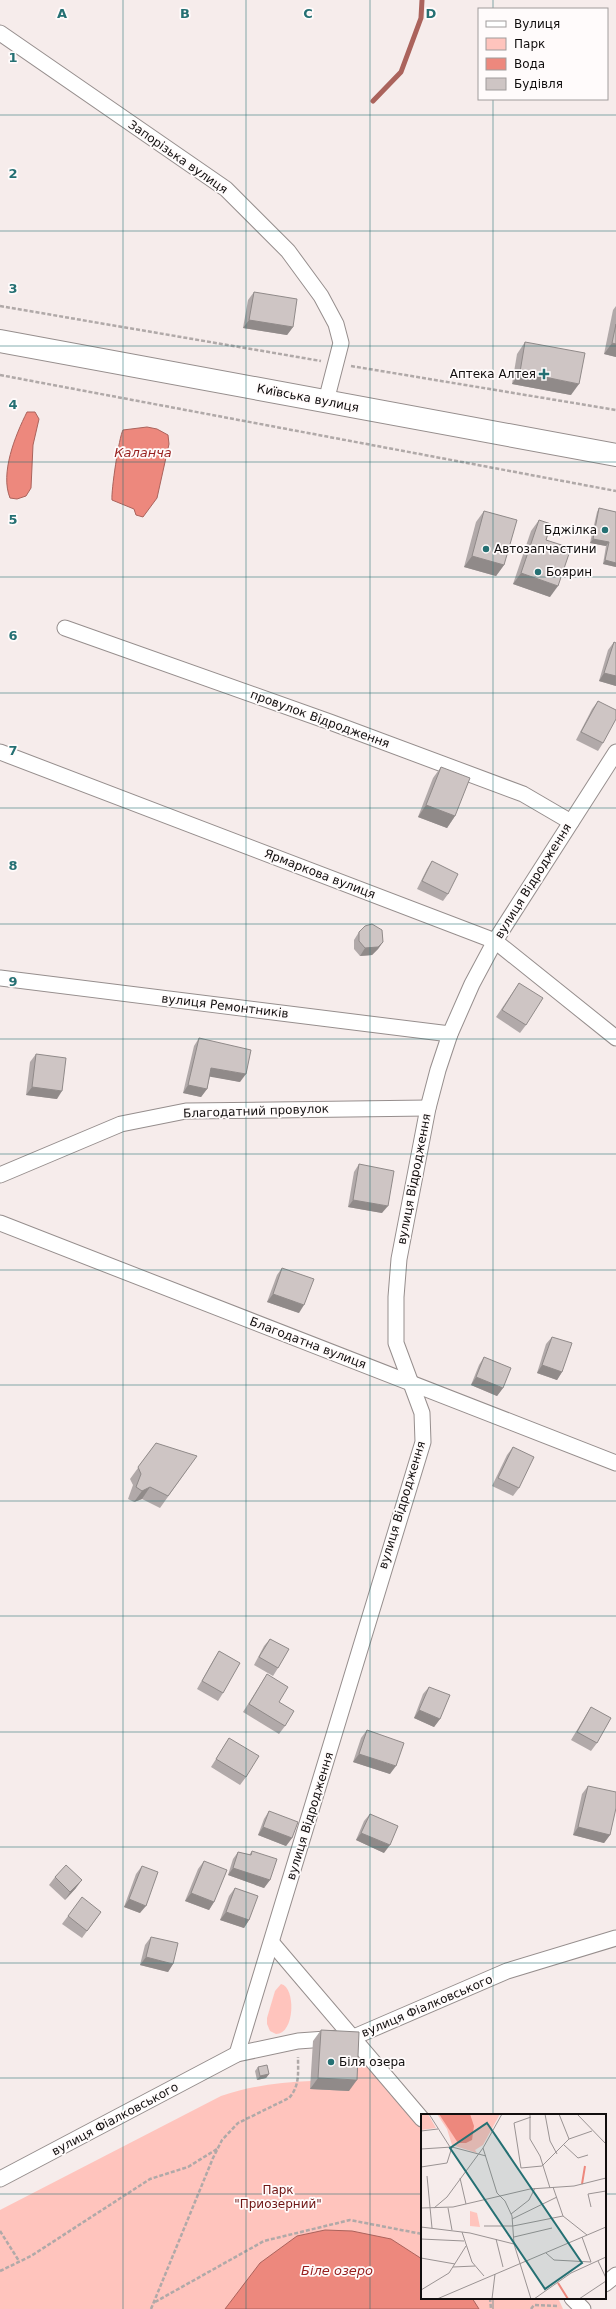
<svg xmlns="http://www.w3.org/2000/svg" width="616" height="2309" font-family="'DejaVu Sans',sans-serif">
  <style>
    .green { fill: #ffc4bd }
    .water { fill: #ed887d; stroke: #ab635c }
    .lines { fill: none; stroke-linecap: round; stroke-linejoin: round }
    .stream { stroke: #ab635c; stroke-width: 5 }
    .street-casing { stroke: #968e8d; stroke-width: 17 }
    .primary-casing { stroke: #968e8d; stroke-width: 24 }
    .path { stroke: #b0a9a8; stroke-width: 2.5; stroke-dasharray: 4 2; stroke-linecap: butt }
    .street { stroke: #fff; stroke-width: 15 }
    .primary { stroke: #fff; stroke-width: 22 }
    .wall { fill: #b1a9a9 }
    .shaded-wall { fill: #908a89 }
    .building { fill: #cec5c4; stroke: #908a89 }
    .grid { fill: none; stroke: #257073; stroke-width: 1; stroke-opacity: 0.55 }
    .poi-dot { fill: #257073; stroke: #fffbfb; stroke-width: 1.5 }
    .labels { text-anchor: middle; dominant-baseline: central; stroke-width: 3.5; stroke-linejoin: round; paint-order: stroke }
    .street-label { font-size: 12px; fill: #110e0e; stroke: #fffbfb }
    .poi-label { font-size: 12px; fill: #110e0e; stroke: #fffbfb; text-anchor: start }
    .park-label { font-size: 12px; fill: #6f1514; stroke: #fffbfb }
    .water-label { font-size: 13px; font-style: italic; fill: #971f1e; stroke: #fffbfb }
    .inset-river { fill: none; stroke: #ed887d; stroke-width: 2 }
    .inset-road { fill: none; stroke: #9a9393; stroke-width: 1 }
    .view { fill: #257073; fill-opacity: 0.15; stroke: #257073; stroke-width: 2 }
    .inset-edge { fill: none; stroke: #110e0e; stroke-width: 2 }
    .grid-label { font-size: 13px; text-anchor: middle; font-weight: bold; fill: #257073; stroke: #fffbfb; stroke-width: 3.5; stroke-linejoin: round; paint-order: stroke }
  </style>
  <rect width="100%" height="100%" fill="#f6eceb"/>
  <g class="green">
    <path d="M281,1984c15,3 14,50 -5,50l-6,-3 -3,-7v-6l8,-27z"/>
    <path d="M351,2043l71,83v172h136l5,11h-563v-99l221,-114c29,-10 59,-14 90,-15v8z"/>
  </g>
  <g class="water">
    <path d="M27,412h8l4,7 -6,26 -2,43 -5,8 -9,3 -7,-1c-10,-25 5,-62 17,-86z"/>
    <path d="M147,427l10,2 11,6 1,9 -12,54 -14,19 -7,-2 -2,-6 -22,-9c-1,-9 7,-63 11,-70z"/>
    <path d="M325,2230l27,1 39,8 31,20v39h50l7,11h-254l35,-46 37,-27z"/>
  </g>
  <g class="lines">
    <path class="stream" d="M373,101l28,-29 20,-54 1,-18"/>
    <g class="street-casing">
      <g id="street">
        <path d="M0,33l226,156 62,62 33,45 15,28 5,19 -15,58"/>
        <path d="M65,628l265,94 193,72 48,28"/>
        <path d="M0,752l495,189 121,97"/>
        <path d="M0,978l450,56"/>
        <path d="M0,1175l121,-51 65,-13 242,-3"/>
        <path d="M0,1223l616,240"/>
        <path d="M272,1943l150,176"/>
        <path d="M237,2054l186,-612 -1,-29 -26,-70v-46l3,-38 29,-151 10,-38 12,-36 22,-50 23,-43 121,-189"/>
        <path d="M0,2179l237,-125 61,-13 56,-4 153,-66 109,-33"/>
        <path d="M605,2284l11,-9"/>
        <path d="M572,2298l11,11"/>
      </g>
    </g>
    <g class="primary-casing">
      <path id="primary" d="M0,341l616,114"/>
    </g>
    <g class="path">
      <path d="M0,306l321,55"/>
      <path d="M351,366l265,44"/>
      <path d="M0,375l616,116"/>
      <path d="M0,2231l19,30"/>
      <path d="M0,2271l31,-15 119,-77 38,-12 29,-18"/>
      <path d="M490,2298l1,11"/>
      <path d="M155,2302l109,-61 86,-21 72,14"/>
      <path d="M151,2309l62,-151 9,-18 16,-17 51,-25c11,-12 9,-26 9,-41"/>
      <path d="M531,2309l3,-4 25,1"/>
    </g>
    <use href="#street" class="street"/>
    <use href="#primary" class="primary"/>
  </g>
  <g class="wall">
    <path d="M254,292l39,35 -6,8 -44,-7 5,-28z"/>
    <path d="M616,306v51l-12,-3 9,-44z"/>
    <path d="M525,342l46,53 -59,-11 5,-30z"/>
    <path d="M599,508l17,4v55l-13,-3 3,-18 -16,-3 7,-31z"/>
    <path d="M484,511l20,54 -8,11 -32,-9 12,-45z"/>
    <path d="M539,520l7,20 4,57 -37,-13 18,-53z"/>
    <path d="M614,642l2,1v43l-17,-5 9,-31z"/>
    <path d="M598,701l5,42 -5,8 -22,-11 16,-31z"/>
    <path d="M441,767l14,49 -8,12 -29,-11 15,-39z"/>
    <path d="M432,861l16,33 -5,7 -26,-12 10,-20z"/>
    <path d="M359,932l24,10 -5,7 -6,6 -12,1 -6,-7v-9z"/>
    <path d="M519,983l7,42 -6,8 -24,-16z"/>
    <path d="M199,1038l41,44 -30,-6 -3,13 -6,8 -18,-4 11,-47z"/>
    <path d="M36,1054l21,45 -31,-4 4,-33z"/>
    <path d="M359,1164l23,49 -34,-6 6,-35z"/>
    <path d="M282,1268l17,45 -32,-11 10,-27z"/>
    <path d="M552,1337l10,35 -5,8 -20,-7 9,-29z"/>
    <path d="M484,1357l19,31 -6,8 -26,-11 8,-20z"/>
    <path d="M156,1443l33,24 -29,41 -18,-9 -8,3 -6,-3 5,-14 -3,-6z"/>
    <path d="M513,1447l6,41 -6,8 -21,-10 15,-31z"/>
    <path d="M270,1639l8,29 -5,8 -19,-11 10,-19z"/>
    <path d="M219,1651l4,42 -5,8 -21,-12 17,-30z"/>
    <path d="M267,1674l12,28 6,24 -6,8 -36,-22z"/>
    <path d="M429,1687l11,32 -6,8 -20,-9 9,-24z"/>
    <path d="M591,1707l6,36 -6,8 -20,-11 15,-25z"/>
    <path d="M367,1730l23,44 -37,-12 8,-24z"/>
    <path d="M229,1738l17,39 -6,8 -29,-18z"/>
    <path d="M588,1786l22,49 -6,8 -31,-8 9,-41z"/>
    <path d="M269,1811l23,27 -6,8 -28,-11 6,-16z"/>
    <path d="M370,1814l14,39 -28,-13 8,-19z"/>
    <path d="M252,1851l18,29 -6,8 -36,-13 5,-16 5,-7 11,3z"/>
    <path d="M204,1861l10,41 -5,8 -24,-9 13,-32z"/>
    <path d="M142,1866l-2,47 -16,-6 12,-33z"/>
    <path d="M55,1877l21,11 -11,12 -16,-15z"/>
    <path d="M235,1888l14,32 -5,8 -24,-8 9,-24z"/>
    <path d="M101,1912l-19,26 -20,-14 6,-8z"/>
    <path d="M151,1937l22,27 -5,8 -28,-7 5,-20z"/>
    <path d="M321,2030l28,61 -39,-2 3,-48z"/>
    <path d="M258,2067l11,7 -3,4 -9,2 -2,-9z"/>
  </g>
  <g class="shaded-wall">
    <path d="M249,320l44,7 -6,8 -44,-7z"/>
    <path d="M612,343l4,1v13l-12,-3z"/>
    <path d="M520,372l59,12 -8,11 -59,-11z"/>
    <path d="M593,539l16,3 -3,4 -16,-3z"/>
    <path d="M472,556l32,9 -8,11 -32,-9z"/>
    <path d="M605,560l11,3v4l-13,-3z"/>
    <path d="M521,573l37,13 -8,11 -37,-13z"/>
    <path d="M604,673l12,3v10l-17,-5z"/>
    <path d="M426,805l29,11 -8,12 -29,-11z"/>
    <path d="M383,942l-5,7 -6,6 -12,1 5,-8z"/>
    <path d="M211,1068l35,6 -6,8 -34,-6z"/>
    <path d="M188,1085l19,4 -6,8 -18,-4z"/>
    <path d="M32,1087l30,4 -5,8 -31,-4z"/>
    <path d="M353,1200l35,6 -6,7 -34,-6z"/>
    <path d="M273,1294l31,11 -5,8 -32,-11z"/>
    <path d="M542,1365l20,7 -5,8 -20,-7z"/>
    <path d="M476,1377l27,11 -6,8 -26,-11z"/>
    <path d="M150,1487l-8,12 -8,3 8,-11z"/>
    <path d="M419,1710l21,9 -6,8 -20,-9z"/>
    <path d="M359,1754l37,12 -6,8 -37,-12z"/>
    <path d="M263,1827l29,11 -6,8 -28,-11z"/>
    <path d="M578,1827l32,8 -6,8 -31,-8z"/>
    <path d="M361,1833l29,12 -6,8 -28,-13z"/>
    <path d="M233,1868l37,12 -6,8 -36,-13z"/>
    <path d="M82,1880l-6,8 -11,12 5,-8z"/>
    <path d="M191,1893l23,9 -5,8 -24,-9z"/>
    <path d="M129,1899l17,7 -6,7 -16,-6z"/>
    <path d="M226,1912l23,8 -5,8 -24,-8z"/>
    <path d="M146,1957l27,7 -5,8 -28,-7z"/>
    <path d="M269,2074l-3,4 -9,2 3,-4z"/>
    <path d="M318,2078l39,2 -8,11 -39,-2z"/>
  </g>
  <g class="building">
    <path d="M254,292l43,7 -4,28 -44,-7z"/>
    <path d="M616,324v20l-4,-1z"/>
    <path d="M525,342l60,11 -6,31 -59,-12z"/>
    <path d="M599,508l17,4v51l-11,-3 4,-18 -16,-3z"/>
    <path d="M484,511l33,9 -13,45 -32,-9z"/>
    <path d="M539,520l12,4 -5,16 25,8 -13,38 -37,-13z"/>
    <path d="M614,642l2,1v33l-12,-3z"/>
    <path d="M598,701l18,9v9l-13,24 -22,-11z"/>
    <path d="M441,767l29,11 -15,38 -29,-11z"/>
    <path d="M432,861l26,13 -10,20 -26,-13z"/>
    <path d="M372,924l10,6 1,12 -5,5 -13,1 -6,-7v-9l6,-6z"/>
    <path d="M519,983l24,15 -17,27 -24,-15z"/>
    <path d="M199,1038l52,12 -5,24 -35,-6 -4,21 -19,-4z"/>
    <path d="M36,1054l30,4 -4,33 -30,-4z"/>
    <path d="M359,1164l35,7 -6,35 -35,-6z"/>
    <path d="M282,1268l32,11 -10,26 -31,-11z"/>
    <path d="M552,1337l20,6 -10,29 -20,-7z"/>
    <path d="M484,1357l27,11 -8,20 -27,-11z"/>
    <path d="M156,1443l41,13 -29,40 -18,-9 -8,4 -6,-4 5,-13 -3,-7z"/>
    <path d="M513,1447l21,10 -15,31 -21,-10z"/>
    <path d="M270,1639l19,10 -11,19 -19,-11z"/>
    <path d="M219,1651l21,12 -17,30 -21,-12z"/>
    <path d="M267,1674l21,13 -9,15 15,9 -9,15 -36,-22z"/>
    <path d="M429,1687l21,8 -10,24 -21,-9z"/>
    <path d="M591,1707l20,11 -14,25 -20,-11z"/>
    <path d="M367,1730l37,13 -8,23 -37,-12z"/>
    <path d="M229,1738l30,18 -13,21 -30,-18z"/>
    <path d="M588,1786l28,6v16l-6,27 -32,-8z"/>
    <path d="M269,1811l29,11 -6,16 -29,-11z"/>
    <path d="M370,1814l28,12 -8,19 -29,-12z"/>
    <path d="M252,1851l25,8 -7,21 -37,-12 5,-16 13,3z"/>
    <path d="M204,1861l23,9 -13,32 -23,-9z"/>
    <path d="M66,1865l16,15 -12,12 -15,-15z"/>
    <path d="M142,1866l16,6 -12,34 -17,-7z"/>
    <path d="M235,1888l23,8 -9,24 -23,-8z"/>
    <path d="M82,1897l19,15 -14,19 -19,-15z"/>
    <path d="M151,1937l27,6 -5,21 -27,-7z"/>
    <path d="M321,2030l38,2 -2,48 -39,-2z"/>
    <path d="M267,2065l2,9 -9,2 -2,-9z"/>
  </g>
  <path class="grid" d="M123,0v2309M246,0v2309M370,0v2309M493,0v9M493,99v2016M0,115h616M0,231h616M0,346h616M0,462h616M0,577h616M0,693h616M0,808h616M0,924h616M0,1039h616M0,1154h616M0,1270h616M0,1385h616M0,1501h616M0,1616h616M0,1732h616M0,1847h616M0,1963h616M0,2078h616M0,2194h422M605,2194h11M493,2298v11"/>
  <g class="poi-dot">
    <path d="M542 368h4v4h4v4h-4v4h-4v-4h-4v-4h4z"/>
    <circle cx="605" cy="530" r="4"/>
    <circle cx="486" cy="549" r="4"/>
    <circle cx="538" cy="572" r="4"/>
    <circle cx="331" cy="2062" r="4"/>
  </g>
  <g class="labels">
    <g class="street-label">
      <text transform="translate(178 157) rotate(35)">Запорізька вулиця</text>
      <text transform="translate(308 398) rotate(11)">Київська вулиця</text>
      <text transform="translate(320 719) rotate(20)">провулок Відродження</text>
      <text transform="translate(320 874) rotate(21)">Ярмаркова вулиця</text>
      <text transform="translate(533 881) rotate(-58)">вулиця Відродження</text>
      <text transform="translate(225 1006) rotate(7)">вулиця Ремонтників</text>
      <text transform="translate(256 1111) rotate(-2)">Благодатний провулок</text>
      <text transform="translate(414 1179) rotate(-79)">вулиця Відродження</text>
      <text transform="translate(308 1343) rotate(21)">Благодатна вулиця</text>
      <text transform="translate(402 1505) rotate(-73)">вулиця Відродження</text>
      <text transform="translate(310 1816) rotate(-73)">вулиця Відродження</text>
      <text transform="translate(427 2006) rotate(-23)">вулиця Фіалковського</text>
      <text transform="translate(115 2119) rotate(-28)">вулиця Фіалковського</text>
    </g>
    <g class="poi-label">
      <text x="536" y="374" text-anchor="end">Аптека Алтея</text>
      <text x="597" y="530" text-anchor="end">Бджілка</text>
      <text x="494" y="549">Автозапчастини</text>
      <text x="546" y="572">Боярин</text>
      <text x="339" y="2062">Біля озера</text>
    </g>
    <g class="park-label">
      <text x="278" y="2190">Парк<tspan x="278" dy="14">"Приозерний"</tspan></text>
    </g>
    <g class="water-label">
      <text x="143" y="452">Каланча</text>
      <text x="337" y="2270">Біле озеро</text>
    </g>
  </g>
  <g transform="translate(421 2114)">
    <rect width="185" height="185" fill="#f6eceb"/>
    <path d="M0,0h7l8,14 -15,2zM16,0h63l-17,31 -8,5 2,3 -25,-8 -5,-16zM49,97l7,2 3,14 -10,-1z" fill="#ffc4bd"/>
    <path d="M18,0h31l4,12 -2,14 -6,3h-8z" fill="#ed887d"/>
    <path class="inset-river" d="M161,70l3,-18M137,169l10,16"/>
    <path class="inset-road" d="M8,0l21,33M109,0v25l10,17 10,32M124,0l5,27 7,13M138,0l10,25M156,0l29,30M110,3l-17,6 7,45 21,-2 27,-27 23,-8M0,17l17,-2M143,31l14,13 10,-3M62,34l14,45 8,8 7,15 2,28 17,55M0,35l31,-2 34,9M0,53l26,-4 5,-16M6,62l5,52M39,64l6,26M132,73l10,29 24,19M170,93l-3,-13 18,-3M0,94l32,-1 77,-18 44,-3 32,-8M13,94l13,-11 36,-49 19,-34M27,94l4,22M90,100l18,-14 6,-12M91,105l45,-22M63,112h29l50,-10M0,113l49,6 44,11M41,118l10,30 12,14M93,123l38,-9M161,123l9,25M0,125l43,2M75,125l7,28M125,139l8,7 37,2M0,144l34,6M177,147l8,17M32,153l22,-1M0,176l28,-17 17,-27M16,185l169,-72M71,185l3,-25M113,185l37,-26 35,-16M158,185l27,-18"/>
    <path class="view" d="M66,9l95,140 -37,26 -95,-141z"/>
    <rect width="185" height="185" class="inset-edge"/>
  </g>
  <g class="grid-label">
    <text x="62" y="18">A</text>
    <text x="185" y="18">B</text>
    <text x="308" y="18">C</text>
    <text x="431" y="18">D</text>
    <text x="13" y="62">1</text>
    <text x="13" y="178">2</text>
    <text x="13" y="293">3</text>
    <text x="13" y="409">4</text>
    <text x="13" y="524">5</text>
    <text x="13" y="640">6</text>
    <text x="13" y="755">7</text>
    <text x="13" y="870">8</text>
    <text x="13" y="986">9</text>
  </g>
  <rect x="478" y="8" width="130" height="92" fill="#fffbfb" stroke="#a09c9c"/>
  <rect x="486" y="21" width="20" height="6" fill="#ffffff" stroke="#a09c9c"/>
  <text x="514" y="28" font-size="12" fill="#110e0e">Вулиця</text>
  <rect x="486" y="38" width="20" height="12" fill="#ffc4bd" stroke="#a09c9c"/>
  <text x="514" y="48" font-size="12" fill="#110e0e">Парк</text>
  <rect x="486" y="58" width="20" height="12" fill="#ed887d" stroke="#a09c9c"/>
  <text x="514" y="68" font-size="12" fill="#110e0e">Вода</text>
  <rect x="486" y="78" width="20" height="12" fill="#cec5c4" stroke="#a09c9c"/>
  <text x="514" y="88" font-size="12" fill="#110e0e">Будівля</text>
</svg>
